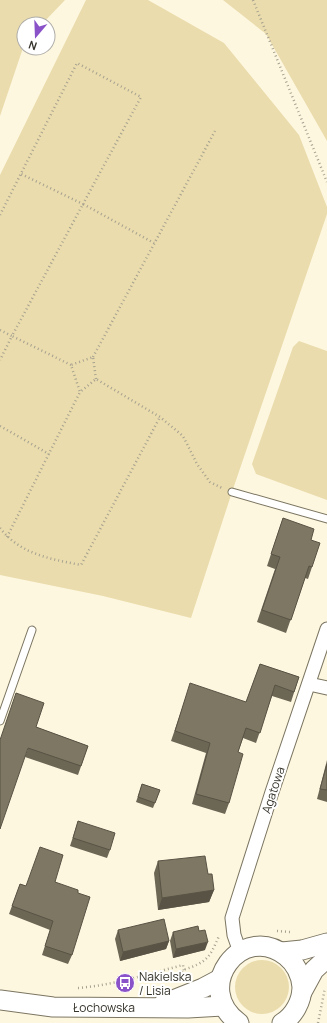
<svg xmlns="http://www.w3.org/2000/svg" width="327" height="1023" font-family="Manrope,sans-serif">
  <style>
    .green { fill: #eadcac }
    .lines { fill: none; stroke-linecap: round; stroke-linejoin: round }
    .service-casing { stroke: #7b7561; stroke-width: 9 }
    .minor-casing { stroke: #7b7561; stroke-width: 15 }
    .secondary-casing { stroke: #7b7561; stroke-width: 21 }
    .path { stroke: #a6a190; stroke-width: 2.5; stroke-dasharray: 1 3; stroke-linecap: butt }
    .service { stroke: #fff; stroke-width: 7 }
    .minor { stroke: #fff; stroke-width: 13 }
    .secondary { stroke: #fff; stroke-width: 19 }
    .wall { fill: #6c6655 }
    .shaded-wall { fill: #585345 }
    .building { fill: #7d7763; stroke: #585345 }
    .labels { text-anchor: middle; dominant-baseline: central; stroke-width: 4; stroke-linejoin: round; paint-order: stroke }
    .street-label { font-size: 12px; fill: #35332a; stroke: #fff }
    .poi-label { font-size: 12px; fill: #35332a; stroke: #fff; text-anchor: start }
  </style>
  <rect width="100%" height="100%" fill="#fef7e0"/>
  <g class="green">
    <path d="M0,0h65l-23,24h-18v21l-24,71z"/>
    <path d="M86,0h62l76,43 75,92 28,72v7l-95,278 -41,126 -88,-22 -103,-21v-400z"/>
    <path d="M223,0h104v141l-61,-107z"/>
    <path d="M299,341l28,10v149l-71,-26 -4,-10 41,-117z"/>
    <circle cx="262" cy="987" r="27"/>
  </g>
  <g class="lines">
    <g class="service-casing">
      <g id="service">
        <path d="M232,492l95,27"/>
        <path d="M0,721l32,-91"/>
      </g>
    </g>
    <g class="minor-casing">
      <g id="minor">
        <path d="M309,684l18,4"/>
        <path d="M240,952l-6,-17 -2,-17 40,-126 55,-163"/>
      </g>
    </g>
    <g class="secondary-casing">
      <g id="secondary">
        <path d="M282,952l20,-2 25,-7"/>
        <path d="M302,992l12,-22 13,-12"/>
        <path d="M0,1000l53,7 135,1 35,-2"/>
        <path d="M163,1004l40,-16 17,-9"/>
        <path d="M239,1023c-48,-35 3,-102 47,-67 10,8 15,19 16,31 0,14 -8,29 -20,36"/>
      </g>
    </g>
    <g class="path">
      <path d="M253,0l74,182"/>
      <path d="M0,215l77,-152 64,34 -58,107 -62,-30"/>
      <path d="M0,330l12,6 -12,24"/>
      <path d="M93,357l122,-226"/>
      <path d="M71,365l-59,-29 71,-132 71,39"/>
      <path d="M96,379l-3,-22 -22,8 9,27 16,-13 64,38 23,19 14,28 13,18 12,6"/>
      <path d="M0,426l49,28"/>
      <path d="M0,528c20,26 50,31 81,37l79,-148"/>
      <path d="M7,537l73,-145"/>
      <path d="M277,931l13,1"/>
      <path d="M178,979l5,-9c24,-8 26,-11 36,-34"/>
      <path d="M78,988c36,-3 70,-14 105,-23l2,13"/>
      <path d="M318,1023l7,-35"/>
    </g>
    <use href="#service" class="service"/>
    <use href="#minor" class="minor"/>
    <use href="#secondary" class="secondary"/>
  </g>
  <g class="wall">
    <path d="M283,518l28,22 1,27 -4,12 -3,-1 -19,55 -29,-11 18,-53 -8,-3z"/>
    <path d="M260,664l39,13 -8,25 -19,-6 -16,47 -13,-5 -5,14 -9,51 -4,11 -33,-10 14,-51 -35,-12 16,-47 59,8z"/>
    <path d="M36,727l52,19 -10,29 -53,-18z"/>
    <path d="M327,760v42l-10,-3z"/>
    <path d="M142,784l18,6 -7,18 -17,-6z"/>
    <path d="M78,821l32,29 -3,8 -37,-12z"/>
    <path d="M158,861l50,13 6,16 -5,12 -51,8 -4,-37z"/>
    <path d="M55,882l23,11 -6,62 -4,9 -26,-9 8,-25 -41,-16 11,-30 6,2z"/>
    <path d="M118,930l51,11 -3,8 -46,12 -5,-22z"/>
    <path d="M199,931l6,19 -32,8 -3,-17 3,-9z"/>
  </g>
  <g class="shaded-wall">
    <path d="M214,890l-5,12 -51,8 4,-12z"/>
    <path d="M169,941l-3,8 -46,12 3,-9z"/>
    <path d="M208,942l-3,8 -32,8 3,-9z"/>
  </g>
  <g class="building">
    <path d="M283,518l31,11 -3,11 9,3 -8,24 -3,-1 -18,54 -29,-10 18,-53 -9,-3z"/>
    <path d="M260,664l39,13 -5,15 -19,-7 -15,48 -14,-5 -8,24 5,2 -14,49 -33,-9 14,-51 -35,-12 15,-48 56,19z"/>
    <path d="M16,693l28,10 -8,24 52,19 -7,20 -53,-18 -28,81v-89z"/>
    <path d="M327,764v26l-7,-1z"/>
    <path d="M142,784l18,6 -5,13 -17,-6z"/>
    <path d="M78,821l37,12 -5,17 -37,-12z"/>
    <path d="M40,847l23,8 -8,27 23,8v3l12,4 -18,58 -27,-9 8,-25 -41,-15 8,-22 6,2z"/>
    <path d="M205,856l3,18h4l2,16 -52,8 -4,-37z"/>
    <path d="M164,919l5,22 -46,11 -5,-22z"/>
    <path d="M198,926l1,5 6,-1 3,12 -32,7 -3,-17z"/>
  </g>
  <defs>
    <g id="bus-disc" transform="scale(1)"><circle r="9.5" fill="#8a52c9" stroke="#fff"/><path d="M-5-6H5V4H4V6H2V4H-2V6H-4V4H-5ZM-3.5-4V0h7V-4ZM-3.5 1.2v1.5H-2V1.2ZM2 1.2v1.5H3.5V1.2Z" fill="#fff"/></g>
  </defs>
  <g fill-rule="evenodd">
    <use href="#bus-disc" x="125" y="983"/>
  </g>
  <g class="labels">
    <g class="street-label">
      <text transform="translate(273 790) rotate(-72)">Agatowa</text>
      <text x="104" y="1007">Łochowska</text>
    </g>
    <g class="poi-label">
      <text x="139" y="976">Nakielska<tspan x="139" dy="14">/ Lisia</tspan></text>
    </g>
  </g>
  <g transform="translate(36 36) rotate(199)"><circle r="19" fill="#ffffff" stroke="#aeadaa"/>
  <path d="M0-3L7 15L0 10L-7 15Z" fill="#8a52c9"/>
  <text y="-6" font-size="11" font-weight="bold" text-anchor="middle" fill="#35332a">N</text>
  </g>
</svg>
